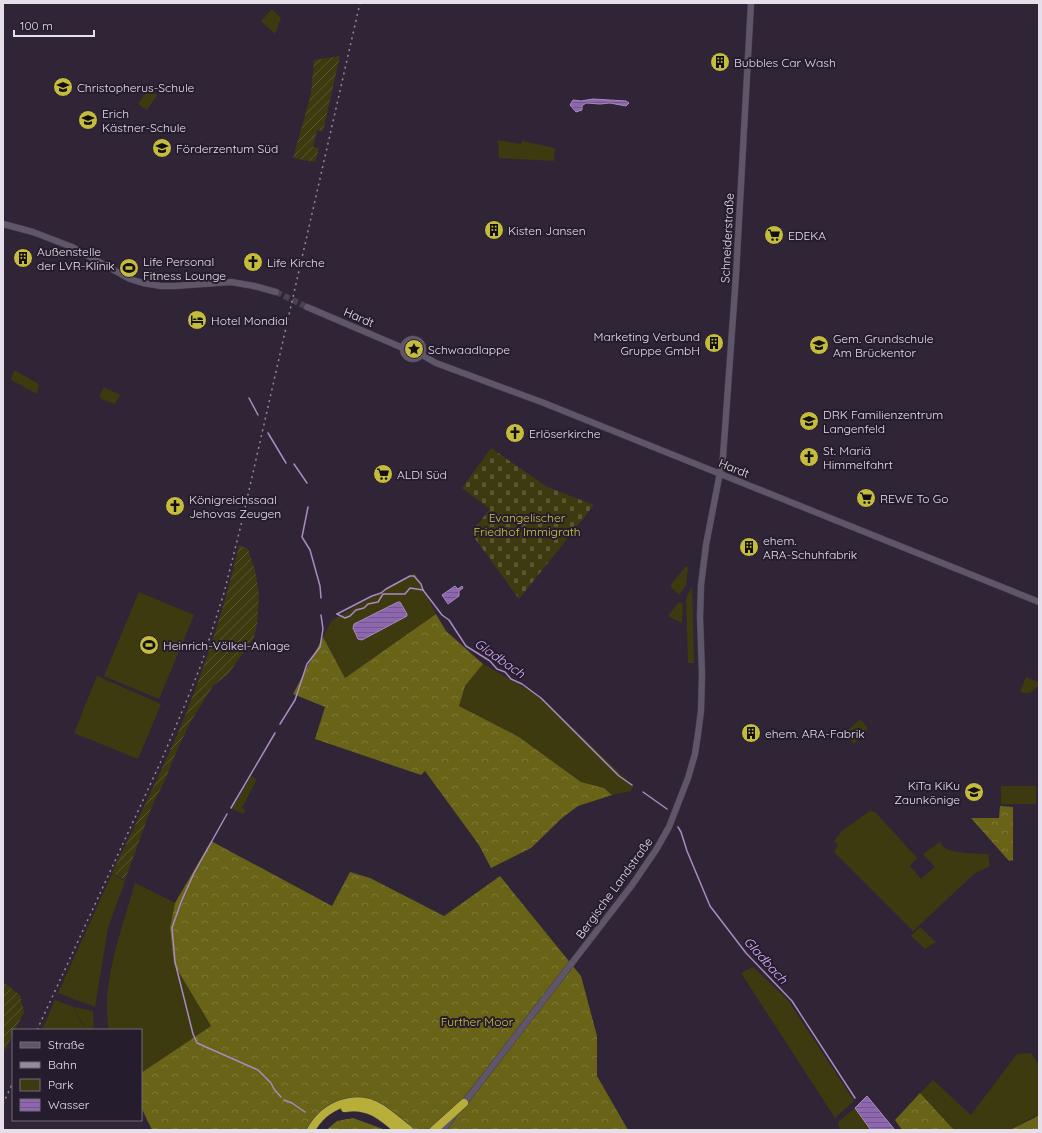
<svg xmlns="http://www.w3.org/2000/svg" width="1042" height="1133" font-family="Quicksand,sans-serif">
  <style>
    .green { fill: #3d3a0f }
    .forest { fill: url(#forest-crowns) }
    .cemetery { fill: url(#cemetery-stones) }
    .garden { fill: url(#garden-furrows) }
    .water { fill: url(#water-rules); stroke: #a98ac1 }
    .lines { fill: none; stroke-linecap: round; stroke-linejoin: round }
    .stream { stroke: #a98ac1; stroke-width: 1.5 }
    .secondary-tunnel { stroke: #4a4152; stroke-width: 6; stroke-dasharray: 6 3; stroke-linecap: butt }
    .secondary-casing { stroke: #48404f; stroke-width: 7 }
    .highway-casing { stroke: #48404f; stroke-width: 9 }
    .secondary { stroke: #60566a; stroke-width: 6 }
    .highway { stroke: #b7af3a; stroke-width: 8 }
    .rail { stroke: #938b99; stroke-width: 1.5; stroke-dasharray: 2 4; stroke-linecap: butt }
    .labels { text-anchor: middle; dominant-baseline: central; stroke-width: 4; stroke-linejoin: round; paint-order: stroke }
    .poi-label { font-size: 12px; fill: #e5dfea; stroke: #251c2d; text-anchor: start }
    .street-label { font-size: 12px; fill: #e5dfea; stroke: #251c2d }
    .park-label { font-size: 12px; fill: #cfc643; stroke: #251c2d }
    .water-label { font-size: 13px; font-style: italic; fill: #d9aefd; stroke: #251c2d }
  </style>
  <defs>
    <pattern id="forest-crowns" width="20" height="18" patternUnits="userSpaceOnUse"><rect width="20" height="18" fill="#686316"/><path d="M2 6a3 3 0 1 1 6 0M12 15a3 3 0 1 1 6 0" fill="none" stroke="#7d7938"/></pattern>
    <pattern id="cemetery-stones" width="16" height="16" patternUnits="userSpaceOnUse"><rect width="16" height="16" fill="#3d3a0f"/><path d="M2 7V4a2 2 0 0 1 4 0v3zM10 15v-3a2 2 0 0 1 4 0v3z" fill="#595632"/></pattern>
    <pattern id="garden-furrows" width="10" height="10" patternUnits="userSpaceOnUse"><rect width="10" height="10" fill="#3d3a0f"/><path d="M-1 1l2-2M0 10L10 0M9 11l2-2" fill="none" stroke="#595632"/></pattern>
    <pattern id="water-rules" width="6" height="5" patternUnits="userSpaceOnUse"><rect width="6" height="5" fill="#8f66b0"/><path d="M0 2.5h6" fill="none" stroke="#715886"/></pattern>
  </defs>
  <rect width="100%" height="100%" fill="#2f2537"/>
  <g class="green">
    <path d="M272,9l9,9 -6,16 -14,-13z"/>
    <path d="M148,89l9,6 -10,15 -9,-6z"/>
    <path d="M498,140l23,4 1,-3 33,7 -1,13 -55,-3z"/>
    <path d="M14,370l25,14 -2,10 -26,-14z"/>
    <path d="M104,387l16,8 -5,9 -14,-5v-2l-2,-1z"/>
    <path d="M686,566l2,1 -2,18 -7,10 -9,-9z"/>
    <path d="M415,573l21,41 -91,64 -22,-41 9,-17z"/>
    <path d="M692,587l2,76h-6l-2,-65z"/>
    <path d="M139,592l55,23 -35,84 -55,-23z"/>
    <path d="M679,602l4,2 -1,19 -14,-7z"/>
    <path d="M483,664l58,33 92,89 -2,5 -19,4 -8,-7 -23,-6 -62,-45 -60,-31 6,-20z"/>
    <path d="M97,676l64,28 -23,55 -64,-26z"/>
    <path d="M1026,677l12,5v4c-6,6 -9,9 -18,6z"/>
    <path d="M860,719l8,9 -2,2 1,2 -13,12 -9,-11z"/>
    <path d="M251,776l6,3 -15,29 4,3 -3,3 -11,-5z"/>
    <rect x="1001" y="786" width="35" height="18"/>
    <path d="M870,811l5,1 42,46 -7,8 11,13 14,-12 -12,-13 17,-12c2,3 3,5 6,7 9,4 31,5 42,5l2,12 -16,8 -61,57 -79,-79 4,-7 -4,-4 8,-10 25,-18z"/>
    <path d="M112,874l13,7 -17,47 -13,79 -37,-14z"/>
    <path d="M135,883l40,20 -5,25 4,36 37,62 -70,47v-43h-32c-9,-45 14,-104 26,-147z"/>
    <path d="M920,927l16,15 -11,7 -14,-13z"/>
    <path d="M753,967l33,31 5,7 63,96 -19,17 -94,-145z"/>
    <path d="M55,1000l19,7 11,23h-43z"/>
    <path d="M74,1007l19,4 1,19h-8z"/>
    <path d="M1031,1053l8,12v49l-29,16h-56l-34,-37 13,-13 38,35 46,-61z"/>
    <path d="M855,1108l15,21 1,1h-31l-2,-8z"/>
  </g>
  <g class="forest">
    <path d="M436,614l10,17 37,33 -18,22 -6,20 60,31 62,45 23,6 8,7 -34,11 -16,12 -31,30 -40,20 -12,-23 -54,-74 -4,4 -106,-36 10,-32 -32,-13 30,-57 22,41z"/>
    <path d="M1000,806l13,1v53l-4,1 -38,-43h28z"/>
    <path d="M211,841l121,65 18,-34 20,6 74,38 56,-40 81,100 16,60v40l31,54h-215l-9,-6 -52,-25 -44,31h-156l-11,-23v-34l70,-47 -37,-62 -4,-36 5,-25z"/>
    <path d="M920,1093l34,37h-52l-7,-10z"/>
    <path d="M1039,1114v16h-29l26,-13z"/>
    <path d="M353,1118l30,11 2,1h-59l11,-9z"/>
  </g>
  <path class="cemetery" d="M491,448l56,39 47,18 -75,94 -48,-66 19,-24 -28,-21z"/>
  <g class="garden">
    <path d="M340,56l-17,75 -6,-1 -4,17 6,1 -4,14 -22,-4 18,-64 3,-34z"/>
    <path d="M239,545l9,4 7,21 4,25 -2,30 -3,12 -25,36 -16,13 -22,35 -14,29 -11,28 -14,28 -27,74 -13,-7c25,-52 51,-104 73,-157 22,-56 41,-113 54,-171z"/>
    <path d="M3,982l17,13 4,17 -9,18h-2v4l-10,20z"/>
  </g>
  <g class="water">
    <path d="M593,99l33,2 3,2 -3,3 -16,-3 -10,1 -14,-1 -4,3v4l-6,2 -6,-7 3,-5 8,1z"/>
    <path d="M455,586l3,3 4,-3 1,2 -4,3v5l-11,8 -6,-9z"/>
    <path d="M398,602h2l7,12v2l-45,24 -4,-1 -5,-11 1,-4z"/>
    <path d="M867,1096l28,34h-24l-1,-1 -15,-21z"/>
  </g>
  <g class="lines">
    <g class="stream">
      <path d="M249,398l9,17"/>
      <path d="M268,433l18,30"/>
      <path d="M294,464l13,19"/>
      <path d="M308,507l-6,30 8,13 10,36 1,12"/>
      <path d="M337,614l35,-18 9,-3 5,-4 24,-13h4l7,8 2,6 19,25 7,5 17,26 24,15 7,8 8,3 6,7 11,5 19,14 78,78 13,9"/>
      <path d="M337,614l8,4 5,-2 6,-6 8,-2 4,-4 10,-2 5,-8h22l5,-6 13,2"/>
      <path d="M280,724l15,-24 12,-36 13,-17 3,-18 -2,-14"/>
      <path d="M643,792l24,17"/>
      <path d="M231,808l44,-75"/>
      <path d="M227,814l-33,59 -13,29 -9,26 3,34 18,72 4,9 61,27 13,13 3,6 7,8"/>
      <path d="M678,827l3,5 6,19 23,55 36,47 46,48 63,97"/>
      <path d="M284,1100l8,3 13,9"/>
      <path d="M330,1129l2,1"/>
    </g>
    <path class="secondary-tunnel" d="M276,292l31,15"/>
    <g class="secondary-casing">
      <g id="secondary">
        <path d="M3,224l30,8 39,15 58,32 13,4 18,3h14l56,-4 23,4 22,6"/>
        <path d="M307,307l96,41"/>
        <circle cx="413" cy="349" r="10"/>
        <path d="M422,355l14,8 108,40 495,199"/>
        <path d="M461,1107l171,-222 24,-35 13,-23 19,-49 7,-24 3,-20 3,-23 1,-37 -2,-57 1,-32 5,-40 17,-88 13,-182 15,-272"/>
        <path d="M443,1130l11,-15"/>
      </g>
    </g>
    <g class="highway-casing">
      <g id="highway">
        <path d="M345,1108c23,-4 37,8 53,22"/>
        <path d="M311,1130c14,-25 45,-38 71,-21 9,6 18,14 27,21"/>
        <path d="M434,1130l30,-27"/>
      </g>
    </g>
    <use href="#secondary" class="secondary"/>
    <use href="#highway" class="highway"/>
    <g class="rail">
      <path d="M37,1030l125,-271 24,-57 15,-37 23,-72 18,-72 118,-518"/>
      <path d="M3,1104l10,-22"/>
    </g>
  </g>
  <defs>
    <g id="building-disc" transform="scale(1)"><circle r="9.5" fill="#c5bc3d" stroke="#251c2d"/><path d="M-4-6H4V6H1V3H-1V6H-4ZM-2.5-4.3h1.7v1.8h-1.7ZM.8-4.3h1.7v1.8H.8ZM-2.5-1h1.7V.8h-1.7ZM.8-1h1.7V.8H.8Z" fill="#111"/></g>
    <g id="school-disc" transform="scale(1)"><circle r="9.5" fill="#c5bc3d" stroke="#251c2d"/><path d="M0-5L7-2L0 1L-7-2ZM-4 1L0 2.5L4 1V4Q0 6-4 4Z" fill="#111"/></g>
    <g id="supermarket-disc" transform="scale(1)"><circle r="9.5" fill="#c5bc3d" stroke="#251c2d"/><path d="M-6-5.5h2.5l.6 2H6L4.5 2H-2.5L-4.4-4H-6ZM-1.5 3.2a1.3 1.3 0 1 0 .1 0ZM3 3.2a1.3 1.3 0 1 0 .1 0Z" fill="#111"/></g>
    <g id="church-disc" transform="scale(1)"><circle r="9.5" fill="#c5bc3d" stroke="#251c2d"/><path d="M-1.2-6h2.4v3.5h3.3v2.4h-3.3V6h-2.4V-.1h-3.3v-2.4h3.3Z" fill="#111"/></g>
    <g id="stadium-disc" transform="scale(1)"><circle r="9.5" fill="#c5bc3d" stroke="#251c2d"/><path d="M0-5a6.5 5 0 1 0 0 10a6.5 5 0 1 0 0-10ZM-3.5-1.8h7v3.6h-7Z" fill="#111"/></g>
    <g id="hotel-disc" transform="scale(1)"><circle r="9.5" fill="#c5bc3d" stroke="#251c2d"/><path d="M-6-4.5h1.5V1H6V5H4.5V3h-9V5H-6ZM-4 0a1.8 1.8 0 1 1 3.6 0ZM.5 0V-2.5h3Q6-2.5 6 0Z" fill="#111"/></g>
    <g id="sight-disc" transform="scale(1)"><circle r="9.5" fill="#c5bc3d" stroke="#251c2d"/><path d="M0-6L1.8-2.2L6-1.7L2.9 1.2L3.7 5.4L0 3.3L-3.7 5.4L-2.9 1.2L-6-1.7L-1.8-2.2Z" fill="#111"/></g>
  </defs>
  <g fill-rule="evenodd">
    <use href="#building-disc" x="720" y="62"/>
    <use href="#school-disc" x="63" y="87"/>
    <use href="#school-disc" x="88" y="120"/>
    <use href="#school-disc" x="162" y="148"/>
    <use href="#building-disc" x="494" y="230"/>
    <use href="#supermarket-disc" x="774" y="235"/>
    <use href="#building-disc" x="23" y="258"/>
    <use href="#church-disc" x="253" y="262"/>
    <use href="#stadium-disc" x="129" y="268"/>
    <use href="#hotel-disc" x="197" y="320"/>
    <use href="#building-disc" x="714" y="343"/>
    <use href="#school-disc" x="819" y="345"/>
    <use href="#sight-disc" x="414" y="349"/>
    <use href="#school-disc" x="809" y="421"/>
    <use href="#church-disc" x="515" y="433"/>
    <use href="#church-disc" x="809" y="457"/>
    <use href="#supermarket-disc" x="383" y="474"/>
    <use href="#supermarket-disc" x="866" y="498"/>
    <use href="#church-disc" x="175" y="506"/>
    <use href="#building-disc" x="749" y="547"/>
    <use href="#stadium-disc" x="149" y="645"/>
    <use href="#building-disc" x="751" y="733"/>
    <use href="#school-disc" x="974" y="792"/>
  </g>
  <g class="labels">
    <g class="poi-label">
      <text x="734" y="62">Bubbles Car Wash</text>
      <text x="77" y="87">Christopherus-Schule</text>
      <text x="102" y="113">Erich<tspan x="102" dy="14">Kästner-Schule</tspan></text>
      <text x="176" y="148">Förderzentum Süd</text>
      <text x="508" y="230">Kisten Jansen</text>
      <text x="788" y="235">EDEKA</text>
      <text x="37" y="251">Außenstelle<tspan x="37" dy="14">der LVR-Klinik</tspan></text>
      <text x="143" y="261">Life Personal<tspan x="143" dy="14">Fitness Lounge</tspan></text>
      <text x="267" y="262">Life Kirche</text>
      <text x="211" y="320">Hotel Mondial</text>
      <text x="700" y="336" text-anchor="end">Marketing Verbund<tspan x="700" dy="14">Gruppe GmbH</tspan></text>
      <text x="833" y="338">Gem. Grundschule<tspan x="833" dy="14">Am Brückentor</tspan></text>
      <text x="428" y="349">Schwaadlappe</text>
      <text x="823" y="414">DRK Familienzentrum<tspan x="823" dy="14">Langenfeld</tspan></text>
      <text x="529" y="433">Erlöserkirche</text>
      <text x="823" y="450">St. Mariä<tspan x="823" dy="14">Himmelfahrt</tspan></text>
      <text x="397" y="474">ALDI Süd</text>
      <text x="880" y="498">REWE To Go</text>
      <text x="189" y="499">Königreichssaal<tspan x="189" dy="14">Jehovas Zeugen</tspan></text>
      <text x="763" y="540">ehem.<tspan x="763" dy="14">ARA-Schuhfabrik</tspan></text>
      <text x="163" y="645">Heinrich-Völkel-Anlage</text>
      <text x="765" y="733">ehem. ARA-Fabrik</text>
      <text x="960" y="785" text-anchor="end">KiTa KiKu<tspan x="960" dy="14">Zaunkönige</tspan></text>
    </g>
    <g class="street-label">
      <text transform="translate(727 238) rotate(-87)">Schneiderstraße</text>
      <text transform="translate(359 317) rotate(23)">Hardt</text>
      <text transform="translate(734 468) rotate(22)">Hardt</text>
      <text transform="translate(614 888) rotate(-54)">Bergische Landstraße</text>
    </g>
    <g class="park-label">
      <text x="527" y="517">Evangelischer<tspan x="527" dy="14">Friedhof Immigrath</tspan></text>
      <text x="477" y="1021">Further Moor</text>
    </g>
    <g class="water-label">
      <text transform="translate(500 658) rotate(35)">Gladbach</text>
      <text transform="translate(766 960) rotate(48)">Gladbach</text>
    </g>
  </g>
  <rect width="1042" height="1133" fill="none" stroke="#e5dfea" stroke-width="8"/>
  <rect x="12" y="1029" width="130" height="92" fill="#251c2d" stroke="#726a79"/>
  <rect x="20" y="1042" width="20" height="6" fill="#60566a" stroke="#726a79"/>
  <text x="48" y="1049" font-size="12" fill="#e5dfea">Straße</text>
  <rect x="20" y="1062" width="20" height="6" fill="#938b99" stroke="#726a79"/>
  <text x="48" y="1069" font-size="12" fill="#e5dfea">Bahn</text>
  <rect x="20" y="1079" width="20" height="12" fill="#3d3a0f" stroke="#726a79"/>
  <text x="48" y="1089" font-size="12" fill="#e5dfea">Park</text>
  <rect x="20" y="1099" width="20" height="12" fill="url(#water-rules)" stroke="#726a79"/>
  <text x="48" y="1109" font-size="12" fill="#e5dfea">Wasser</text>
  <path d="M14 30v6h80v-6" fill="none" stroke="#e5dfea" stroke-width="2"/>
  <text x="20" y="30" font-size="12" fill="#e5dfea" stroke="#251c2d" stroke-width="3" paint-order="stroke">100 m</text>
</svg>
